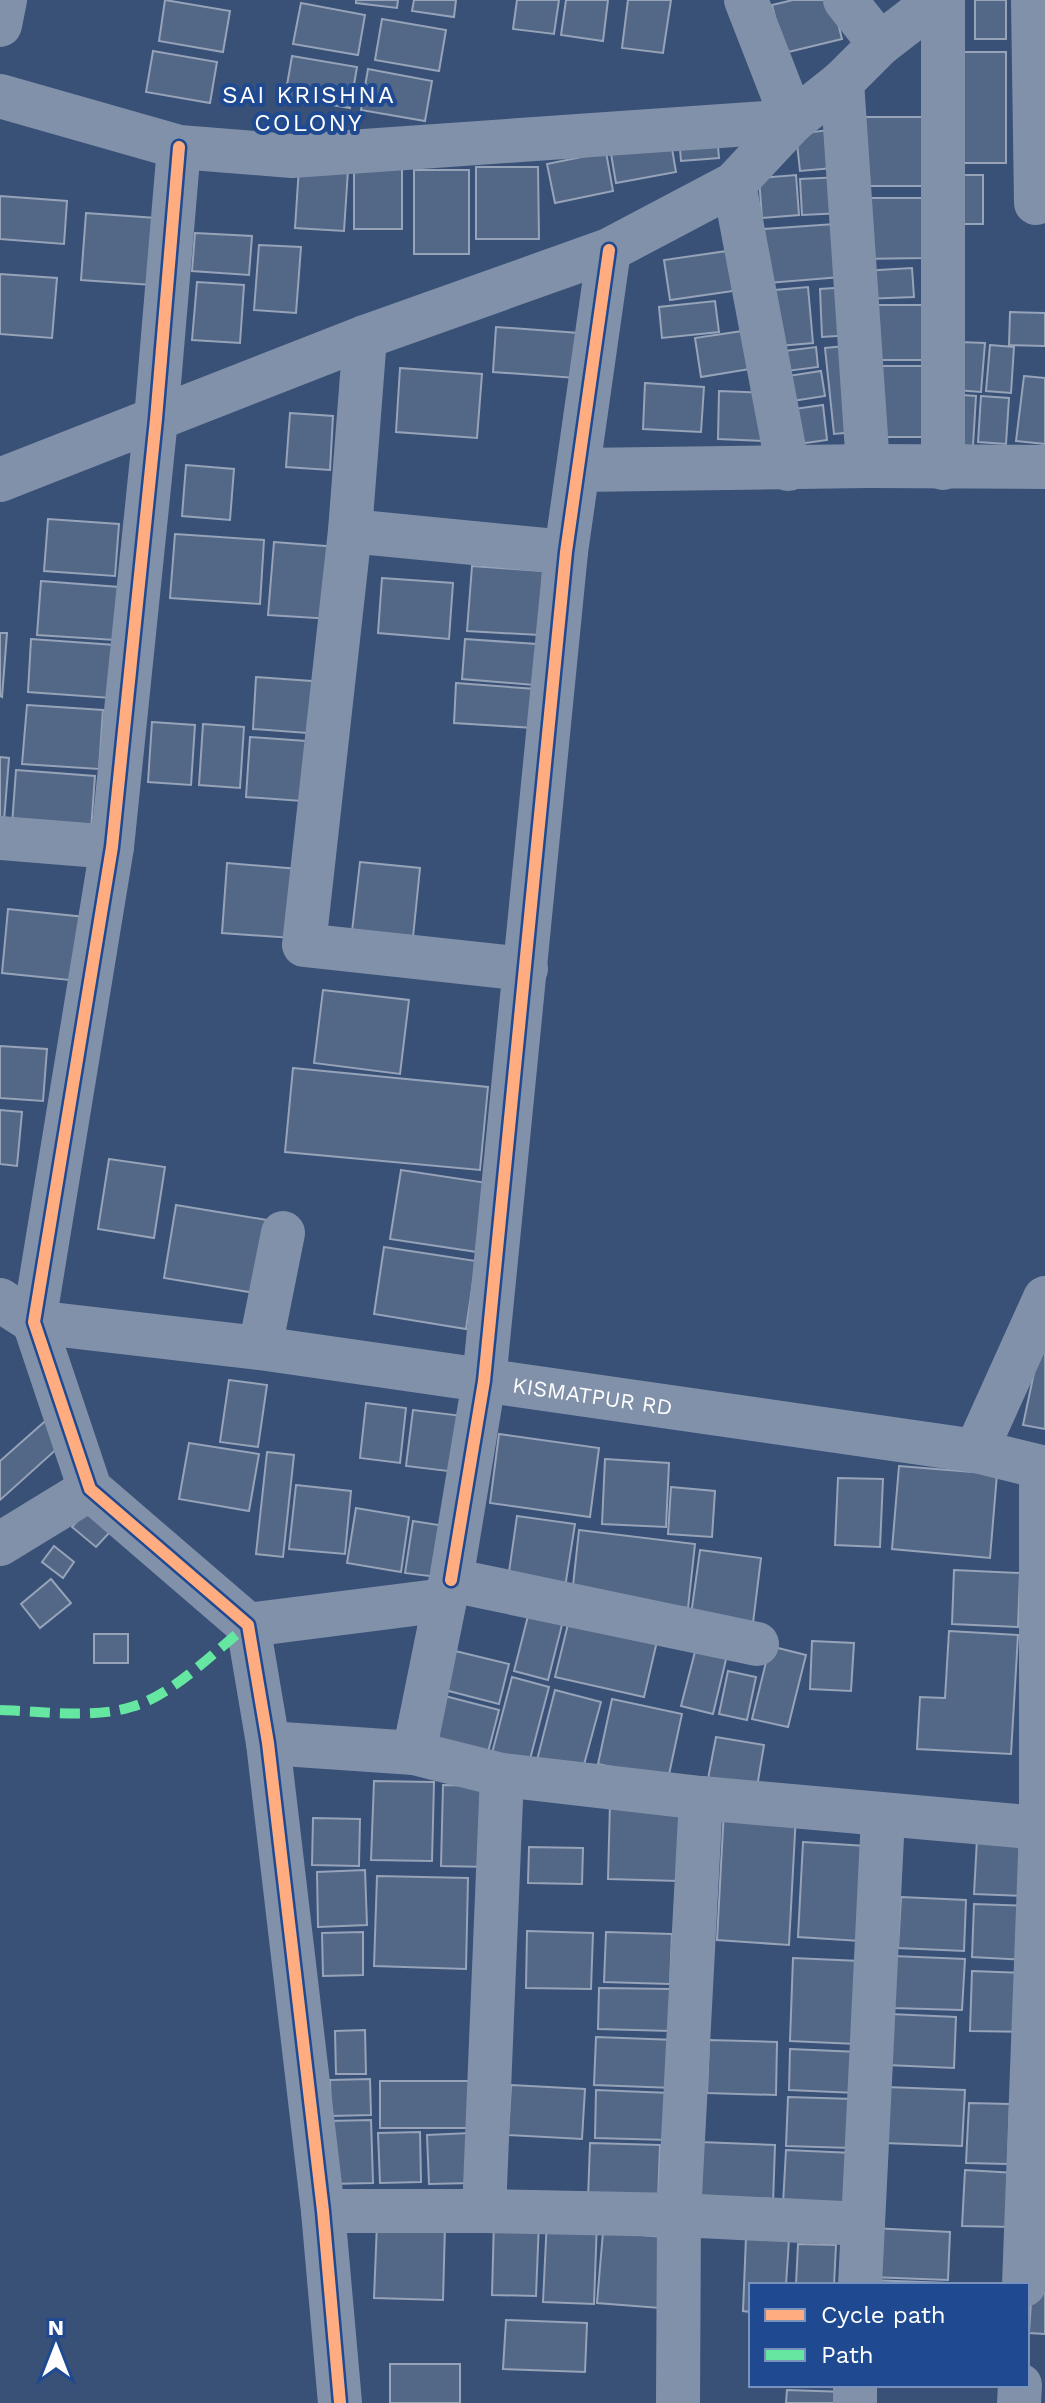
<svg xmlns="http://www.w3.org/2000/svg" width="1045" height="2403" font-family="'Work Sans',sans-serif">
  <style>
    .building { fill: #536786; stroke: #96a3b8; stroke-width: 2 }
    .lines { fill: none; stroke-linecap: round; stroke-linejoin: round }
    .minor { stroke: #8191aa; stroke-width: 44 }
    .tertiary { stroke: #8191aa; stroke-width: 44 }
    .quiet { stroke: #66e7a1; stroke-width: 10; stroke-dasharray: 20 10; stroke-linecap: butt }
    .cycleway-casing { stroke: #1f4a91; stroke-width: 17 }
    .cycleway { stroke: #ffac80; stroke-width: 12 }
    .labels { text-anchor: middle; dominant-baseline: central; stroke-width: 8; stroke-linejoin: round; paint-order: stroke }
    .street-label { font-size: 22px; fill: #fff; stroke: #1f4a91 }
    .neighbourhood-label { font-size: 24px; letter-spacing: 2px; fill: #fff; stroke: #1f4a91 }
  </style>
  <rect width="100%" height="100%" fill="#395077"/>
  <g class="building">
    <path d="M165,0l65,11 -7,41 -64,-11z"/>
    <path d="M356,0h42l-1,8 -41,-5z"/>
    <path d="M414,0h42l-2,17 -42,-6z"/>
    <path d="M517,0h42l-5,34 -41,-5z"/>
    <path d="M566,0h42l-5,41 -42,-6z"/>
    <path d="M628,0h43l-8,53 -41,-5z"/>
    <path d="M793,0h39l10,39 -58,14 -12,-48z"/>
    <rect x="975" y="0" width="31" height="39"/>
    <path d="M301,3l64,12 -7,40 -65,-11z"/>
    <path d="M382,19l64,11 -7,41 -64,-11z"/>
    <path d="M153,51l64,11 -7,41 -64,-11z"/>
    <rect x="953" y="52" width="53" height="111"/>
    <path d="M292,56l65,11 -7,41 -65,-11z"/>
    <path d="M368,69l64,12 -7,40 -64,-11z"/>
    <rect x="856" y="117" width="68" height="69"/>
    <path d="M829,130l4,38 -33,3 -4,-37z"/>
    <path d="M717,134l2,24 -38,3 -2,-24z"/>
    <path d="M670,137l6,35 -60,11 -6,-35z"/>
    <path d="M606,152l7,39 -58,12 -8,-39z"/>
    <rect x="354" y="164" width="48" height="65"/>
    <path d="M299,167l49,3 -4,61 -49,-3z"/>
    <path d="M476,167h62l1,72h-63z"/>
    <rect x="414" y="170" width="55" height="84"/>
    <path d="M796,175l3,40 -37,3 -3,-40z"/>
    <rect x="952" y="175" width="31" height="49"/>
    <path d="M841,177l2,36 -41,2 -2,-36z"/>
    <path d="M0,196l67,5 -3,43 -64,-5z"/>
    <path d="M859,198h64v60l-63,1z"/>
    <path d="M86,213l70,5 -4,67 -71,-5z"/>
    <path d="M849,223l4,53 -85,7 -4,-54z"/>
    <path d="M195,233l57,3 -3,39 -57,-4z"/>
    <path d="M259,245l42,2 -5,66 -42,-3z"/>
    <path d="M741,249l6,40 -77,11 -6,-40z"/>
    <path d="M912,268l2,29 -51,2 -1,-28z"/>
    <path d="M0,274l57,4 -5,60 -52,-4z"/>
    <path d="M197,282l47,3 -4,58 -48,-3z"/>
    <path d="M808,287l5,56 -34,3 -4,-56z"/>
    <path d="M849,287l3,48 -30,2 -2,-48z"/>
    <path d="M715,301l4,31 -57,6 -3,-31z"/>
    <path d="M867,305h68l1,55h-68z"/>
    <path d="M1010,312l35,1v33l-36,-1z"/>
    <path d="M496,327l83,6 -3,45 -83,-6z"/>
    <path d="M756,329l6,38 -61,10 -6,-39z"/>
    <path d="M959,342l26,1 -4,49 -25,-2z"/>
    <path d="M856,345l9,86 -31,3 -9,-86z"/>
    <path d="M990,345l24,2 -3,46 -25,-2z"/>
    <path d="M816,347l2,20 -31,4 -3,-20z"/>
    <rect x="867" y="366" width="56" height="71"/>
    <path d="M400,368l82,6 -5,64 -81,-6z"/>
    <path d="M821,371l4,25 -33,5 -4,-25z"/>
    <path d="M1024,376l21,2v66l-29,-3z"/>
    <path d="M645,383l59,4 -3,45 -58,-3z"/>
    <path d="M719,391l51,2 -3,48 -49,-2z"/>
    <path d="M948,394l28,2 -3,50 -28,-2z"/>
    <path d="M981,396l28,2 -3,46 -28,-2z"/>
    <path d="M823,405l4,35 -29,4 -4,-35z"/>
    <path d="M290,413l43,3 -3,54 -44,-3z"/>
    <path d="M186,465l48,4 -4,51 -48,-4z"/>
    <path d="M48,519l71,5 -4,52 -71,-5z"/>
    <path d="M175,534l89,6 -4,64 -90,-6z"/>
    <path d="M274,542l64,5 -6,72 -64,-4z"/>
    <path d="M472,566l71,5 -4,64 -72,-4z"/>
    <path d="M382,578l71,5 -4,56 -71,-6z"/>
    <path d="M41,581l78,6 -4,53 -78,-5z"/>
    <path d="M0,633h7l-5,64 -2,-1z"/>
    <path d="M31,639l84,6 -4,53 -83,-6z"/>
    <path d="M465,639l72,5 -3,41 -72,-6z"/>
    <path d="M256,677l69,5 -4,52 -68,-5z"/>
    <path d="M456,683l80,6 -2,39 -80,-5z"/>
    <path d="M27,705l76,5 -4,59 -77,-5z"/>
    <path d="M152,722l43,3 -4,60 -43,-3z"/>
    <path d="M203,724l41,3 -4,61 -41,-3z"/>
    <path d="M250,737l70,5 -4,60 -70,-5z"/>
    <path d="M0,757l9,1 -5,63h-4z"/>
    <path d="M16,770l79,6 -4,54 -79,-5z"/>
    <path d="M360,862l60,6 -8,79 -61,-7z"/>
    <path d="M227,863l72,6 -6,69 -71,-5z"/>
    <path d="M8,909l77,8 -6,64 -77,-8z"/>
    <path d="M323,990l86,10 -9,74 -86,-11z"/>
    <path d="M0,1046l47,3 -4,52 -43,-3z"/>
    <path d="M293,1068l195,19 -8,83 -195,-18z"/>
    <path d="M0,1110l22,2 -5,54 -17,-2z"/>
    <path d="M109,1159l56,8 -11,71 -56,-9z"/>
    <path d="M401,1170l86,13 -10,69 -87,-13z"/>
    <path d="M176,1205l91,15 -12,73 -91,-15z"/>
    <path d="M384,1247l92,14 -10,68 -92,-15z"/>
    <path d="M1039,1349l6,1v79l-22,-4z"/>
    <path d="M229,1380l38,5 -9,62 -38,-5z"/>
    <path d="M366,1403l40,5 -6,55 -40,-5z"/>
    <path d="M413,1410l50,6 -7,56 -50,-6z"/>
    <path d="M51,1416l19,21 -70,63v-39z"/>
    <path d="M499,1434l100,14 -9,69 -100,-14z"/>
    <path d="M189,1443l70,11 -10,57 -70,-12z"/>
    <path d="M267,1452l27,3 -11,102 -27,-3z"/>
    <path d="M605,1459l64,4 -3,64 -64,-3z"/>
    <path d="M899,1466l98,8 -7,84 -98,-9z"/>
    <path d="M838,1478l45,1 -3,68 -45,-2z"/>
    <path d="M296,1485l55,6 -6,63 -56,-5z"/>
    <path d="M671,1487l44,4 -3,46 -44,-3z"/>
    <path d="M356,1508l53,9 -8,55 -54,-9z"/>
    <path d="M86,1511l24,21 -14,15 -24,-20z"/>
    <path d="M517,1516l58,8 -11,70 -57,-8z"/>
    <path d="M413,1521l32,5 -8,51 -32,-4z"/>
    <path d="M579,1530l116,14 -7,64 -116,-13z"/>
    <path d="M54,1546l20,16 -11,16 -21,-16z"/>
    <path d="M700,1550l61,8 -8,65 -62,-8z"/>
    <path d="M954,1570l66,3 -2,54 -66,-3z"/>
    <path d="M51,1579l20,24 -31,25 -19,-24z"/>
    <path d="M530,1608l34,9 -16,63 -34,-9z"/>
    <path d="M570,1616l88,21 -14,60 -89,-20z"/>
    <path d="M949,1631l69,4 -7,119 -94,-5 3,-52 25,1z"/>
    <rect x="94" y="1634" width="34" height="29"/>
    <path d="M812,1641l42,2 -3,48 -41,-2z"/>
    <path d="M697,1644l31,7 -15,63 -32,-8z"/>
    <path d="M770,1646l36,9 -18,72 -36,-8z"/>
    <path d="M451,1650l58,14 -10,40 -58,-15z"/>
    <path d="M728,1671l28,6 -9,43 -28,-6z"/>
    <path d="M512,1677l37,10 -20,76 -37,-10z"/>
    <path d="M555,1690l46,12 -19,70 -45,-12z"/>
    <path d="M441,1695l58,15 -12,46 -58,-15z"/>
    <path d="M612,1699l70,15 -14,65 -70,-15z"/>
    <path d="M716,1737l48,8 -8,48 -49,-9z"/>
    <path d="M374,1781l60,1 -2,79 -61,-1z"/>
    <path d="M443,1785l48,1 -2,81 -48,-1z"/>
    <path d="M610,1803l71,2 -2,76 -71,-2z"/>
    <path d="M724,1809l72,5 -7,131 -72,-5z"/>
    <path d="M313,1818l47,1 -1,47 -47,-1z"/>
    <path d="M977,1839l49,2 -2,55 -50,-2z"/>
    <path d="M803,1842l63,4 -6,95 -62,-4z"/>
    <path d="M529,1847l54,1 -1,36 -54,-1z"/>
    <path d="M365,1870l2,55 -49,2 -1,-55z"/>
    <path d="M377,1876l91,2 -2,91 -92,-3z"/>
    <path d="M901,1897l65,3 -2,51 -66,-3z"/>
    <path d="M974,1904l58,2 -2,54 -58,-3z"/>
    <path d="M527,1931l66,2 -2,56 -65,-1z"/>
    <path d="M363,1932v43l-40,1 -1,-43z"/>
    <path d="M606,1932l66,2 -2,50 -66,-2z"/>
    <path d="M893,1956l72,3 -3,51 -70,-2z"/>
    <path d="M793,1958l67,3 -4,83 -66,-3z"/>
    <path d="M972,1971l56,2 -2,59 -56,-1z"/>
    <path d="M599,1988l73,1 -1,42 -73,-2z"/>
    <path d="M890,2014l66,3 -2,51 -67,-3z"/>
    <path d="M365,2030l1,44h-30l-1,-43z"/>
    <path d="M596,2037l80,3 -2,48 -80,-3z"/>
    <path d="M709,2040l68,2 -1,53 -69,-2z"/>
    <path d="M790,2049l69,3 -2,41 -68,-3z"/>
    <path d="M370,2079l1,36 -40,1 -1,-36z"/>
    <rect x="380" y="2081" width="90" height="47"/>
    <path d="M511,2085l74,4 -3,50 -74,-4z"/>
    <path d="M886,2087l79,3 -3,56 -78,-3z"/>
    <path d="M596,2090l74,3 -1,47 -74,-2z"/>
    <path d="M788,2097l66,2 -2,49 -66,-2z"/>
    <path d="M969,2103l41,1 -2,60 -42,-1z"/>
    <path d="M371,2120l2,63 -43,1 -2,-63z"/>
    <path d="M420,2132l1,50 -41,1 -2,-50z"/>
    <path d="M470,2133l2,50 -43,1 -2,-49z"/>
    <path d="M700,2142l75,3 -2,59 -75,-2z"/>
    <path d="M590,2143l70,2 -2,56 -70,-2z"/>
    <path d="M786,2150l67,3 -1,54 -69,-3z"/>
    <path d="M965,2170l51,3 -2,54 -52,-1z"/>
    <path d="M494,2219l45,2 -3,75 -44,-1z"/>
    <path d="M547,2219l50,2 -3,83 -51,-2z"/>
    <path d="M377,2223l68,2 -2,75 -69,-2z"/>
    <path d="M872,2228l78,4 -2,48 -78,-3z"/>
    <path d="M603,2232l62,5 -5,71 -63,-5z"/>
    <path d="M746,2237l43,2 -3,46h-35v27l-8,-1z"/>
    <path d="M798,2244l38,1 -2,40h-38z"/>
    <path d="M868,2280l81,3v2h-82z"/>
    <path d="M1032,2285h13v49l-16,-1z"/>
    <path d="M506,2320l81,3 -2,49 -82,-3z"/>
    <rect x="390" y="2364" width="70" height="39"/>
    <path d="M787,2390l59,2v11h-60z"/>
  </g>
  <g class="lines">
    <g class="minor">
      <path d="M845,0l35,44"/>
      <path d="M943,0v468"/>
      <path d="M1033,0l3,203"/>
      <path d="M0,25l5,-25"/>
      <path d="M842,82l26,384"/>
      <path d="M0,96l179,51 113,9 501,-35 -47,-121"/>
      <path d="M179,147l-23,272 -44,428 -78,475 56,167 158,136 20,118 55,468 17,192"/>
      <path d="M734,184l54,285"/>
      <path d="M365,337l-15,194 -46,414 222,24"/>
      <path d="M579,470l289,-4 177,1"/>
      <path d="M350,531l216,21"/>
      <path d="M0,838l112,9"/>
      <path d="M260,1348l23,-115"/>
      <path d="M976,1451l69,-153"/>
      <path d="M0,1544l90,-55"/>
      <path d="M451,1580l33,-199 82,-829 43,-302"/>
      <path d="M248,1625l197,-25"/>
      <path d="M757,1644l-306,-64 -6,20 -31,153 88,22 199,23 340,30"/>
      <path d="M268,1743l146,10"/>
      <path d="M502,1775l-18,436 195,4 184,9"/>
      <path d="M323,2211h161"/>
      <path d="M860,2285l23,-469"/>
      <path d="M1024,2285l17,-457v-360"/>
      <path d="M678,2403l1,-188 22,-417"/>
      <path d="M855,2403v-18"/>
      <path d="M1019,2403l1,-18"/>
    </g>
    <g class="tertiary">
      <path d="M0,480l365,-143 244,-87 125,-66 59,-63 49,-39 38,-38 57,-44"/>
      <path id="s1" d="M0,1300l34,22 226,26 716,103 69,17"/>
    </g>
    <path class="quiet" d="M0,1710c40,1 93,9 131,-3 41,-11 84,-56 117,-82"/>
    <g class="cycleway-casing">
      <g id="cycleway">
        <path d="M179,147l-23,272 -44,428 -78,475 56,167 158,136 20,118 55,468 17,192"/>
        <path d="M451,1580l33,-199 82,-829 43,-302"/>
      </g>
    </g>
    <use href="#cycleway" class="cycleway"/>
  </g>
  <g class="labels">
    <g class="street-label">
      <text stroke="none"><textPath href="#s1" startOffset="604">KISMATPUR RD</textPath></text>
    </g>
    <g class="neighbourhood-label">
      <text x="309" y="95">SAI KRISHNA<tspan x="309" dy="28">COLONY</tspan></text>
    </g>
  </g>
  <rect x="749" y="2283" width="280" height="104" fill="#1f4a91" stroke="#7992bd" stroke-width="2"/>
  <rect x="765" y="2309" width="40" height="12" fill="#ffac80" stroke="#7992bd" stroke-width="2"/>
  <text x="821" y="2323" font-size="24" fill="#ffffff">Cycle path</text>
  <rect x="765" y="2349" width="40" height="12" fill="#66e7a1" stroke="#7992bd" stroke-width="2"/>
  <text x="821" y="2363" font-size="24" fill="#ffffff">Path</text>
  <g transform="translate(56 2347)" stroke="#1f4a91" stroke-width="6" paint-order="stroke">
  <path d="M0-6L14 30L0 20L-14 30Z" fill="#ffffff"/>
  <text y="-12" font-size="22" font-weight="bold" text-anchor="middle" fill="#ffffff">N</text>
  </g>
</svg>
